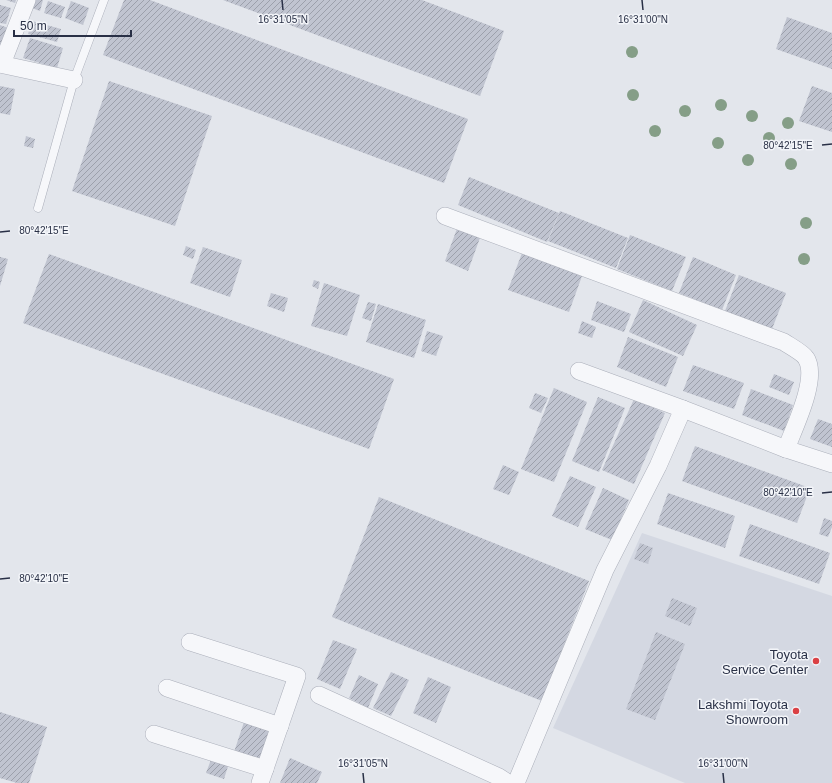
<svg xmlns="http://www.w3.org/2000/svg" width="832" height="783" font-family="Helvetica,sans-serif">
  <style>
    .built { fill: #d4d8e2 }
    .building { fill: url(#building-hatch) }
    .lines { fill: none; stroke-linecap: round; stroke-linejoin: round }
    .lane-casing { stroke: #abafba; stroke-width: 9 }
    .street-casing { stroke: #abafba; stroke-width: 18 }
    .lane { stroke: #f6f7fa; stroke-width: 8 }
    .street { stroke: #f6f7fa; stroke-width: 17 }
    .tree { fill: #859e87 }
    .ticks { fill: none; stroke: #293046; stroke-width: 1.5 }
    .poi-dot { fill: #da4044; stroke: #f3f5f9; stroke-width: 1.5 }
    .labels { text-anchor: middle; dominant-baseline: central; stroke-width: 3; stroke-linejoin: round; paint-order: stroke }
    .poi-label { font-size: 13px; fill: #293046; stroke: #f3f5f9; text-anchor: end }
    .ticks-label { font-size: 10px; text-anchor: middle; fill: #293046; stroke: #f3f5f9; stroke-width: 3; stroke-linejoin: round; paint-order: stroke }
  </style>
  <defs>
    <pattern id="building-hatch" width="6" height="6" patternUnits="userSpaceOnUse"><rect width="6" height="6" fill="#c0c4d0"/><path d="M-1 1l2-2M0 6l6-6M5 7l2-2" fill="none" stroke="#9ca0ab"/></pattern>
  </defs>
  <rect width="100%" height="100%" fill="#e3e6ec"/>
  <path class="built" d="M642,533l190,63v187h-147l-132,-55z"/>
  <g class="building">
    <path d="M6,0h10l-1,3z"/>
    <path d="M34,0h9l-3,11 -8,-3z"/>
    <path d="M124,0h26l318,119 -24,64 -341,-128z"/>
    <path d="M223,0h199l82,31 -24,65z"/>
    <path d="M48,1l17,6 -4,11 -17,-5z"/>
    <path d="M71,1l18,7 -6,17 -18,-7z"/>
    <path d="M0,5l11,3 -5,16 -6,-1z"/>
    <path d="M787,17l45,16v36l-56,-20z"/>
    <path d="M32,21l29,8 -4,13 -29,-8z"/>
    <path d="M0,25l8,3 -5,19 -3,-1z"/>
    <path d="M30,38l33,10 -6,20 -34,-10z"/>
    <path d="M109,81l103,35 -37,110 -103,-35z"/>
    <path d="M0,86l15,3 -5,26 -10,-2z"/>
    <path d="M812,86l20,7v39l-33,-11z"/>
    <path d="M26,136l9,3 -2,9 -9,-2z"/>
    <path d="M469,177l90,36 -12,29 -89,-37z"/>
    <path d="M560,211l68,27 -12,30 -68,-27z"/>
    <path d="M458,226l23,9 -13,36 -23,-10z"/>
    <path d="M630,235l56,22 -14,34 -55,-22z"/>
    <path d="M186,246l10,4 -3,9 -10,-4z"/>
    <path d="M203,247l39,13 -12,37 -40,-14z"/>
    <path d="M522,253l60,23 -13,36 -61,-22z"/>
    <path d="M49,254l345,125 -25,70 -346,-126z"/>
    <path d="M0,257l8,2 -8,27z"/>
    <path d="M693,257l43,18 -14,35 -43,-17z"/>
    <path d="M739,275l47,18 -14,36 -47,-18z"/>
    <path d="M314,280l6,2 -2,7 -6,-3z"/>
    <path d="M324,283l36,12 -13,41 -36,-10z"/>
    <path d="M271,293l17,5 -4,14 -17,-6z"/>
    <path d="M643,300l54,25 -14,31 -54,-24z"/>
    <path d="M597,301l34,13 -7,18 -33,-12z"/>
    <path d="M368,302l8,2 -5,17 -9,-3z"/>
    <path d="M378,304l48,16 -12,38 -48,-16z"/>
    <path d="M582,321l14,6 -4,11 -14,-5z"/>
    <path d="M427,331l16,5 -7,20 -15,-5z"/>
    <path d="M628,337l50,20 -12,30 -49,-20z"/>
    <path d="M693,365l51,18 -10,26 -51,-18z"/>
    <path d="M774,374l20,8 -5,13 -20,-8z"/>
    <path d="M554,388l33,14 -33,80 -33,-13z"/>
    <path d="M751,389l42,16 -9,26 -42,-16z"/>
    <path d="M535,393l13,5 -7,15 -12,-5z"/>
    <path d="M598,397l27,11 -26,64 -27,-11z"/>
    <path d="M634,399l31,14 -31,71 -32,-14z"/>
    <path d="M818,419l14,5v23l-22,-8z"/>
    <path d="M695,446l115,42 -13,35 -115,-42z"/>
    <path d="M503,465l16,7 -10,23 -16,-6z"/>
    <path d="M570,476l26,11 -18,40 -26,-11z"/>
    <path d="M603,488l26,12 -17,40 -27,-11z"/>
    <path d="M668,493l67,23 -10,32 -68,-24z"/>
    <path d="M379,497l210,84 -47,120 -210,-84z"/>
    <path d="M824,518l8,3v6l-4,10 -9,-3z"/>
    <path d="M750,524l80,29 -11,31 -80,-28z"/>
    <path d="M640,543l13,5 -5,16 -14,-5z"/>
    <path d="M672,598l25,10 -7,18 -25,-10z"/>
    <path d="M656,632l29,12 -30,76 -29,-11z"/>
    <path d="M333,640l24,9 -17,40 -23,-10z"/>
    <path d="M391,672l18,8 -18,36 -18,-8z"/>
    <path d="M359,675l19,9 -10,24 -19,-10z"/>
    <path d="M428,677l23,10 -15,36 -23,-10z"/>
    <path d="M0,712l47,15 -18,56h-12l-17,-5z"/>
    <path d="M245,719l27,9 -10,33 -28,-9z"/>
    <path d="M212,757l17,6 -5,16 -18,-6z"/>
    <path d="M290,758l32,14 -5,11h-37z"/>
  </g>
  <g class="lines">
    <g class="lane-casing">
      <path id="lane" d="M38,208l36,-128 30,-80"/>
    </g>
    <g class="street-casing">
      <g id="street">
        <path d="M0,64l74,16"/>
        <path d="M2,64l25,-64"/>
        <path d="M445,216l339,126c6,4 19,11 22,16 13,20 -12,70 -20,91"/>
        <path d="M579,371l104,38 103,40 46,15"/>
        <path d="M190,642l107,34 -37,107"/>
        <path d="M167,688l113,38"/>
        <path d="M319,695l180,82 9,6"/>
        <path d="M154,734l111,35"/>
        <path d="M516,783l89,-213 53,-104 25,-57"/>
      </g>
    </g>
    <use href="#lane" class="lane"/>
    <use href="#street" class="street"/>
  </g>
  <g class="tree">
    <circle cx="632" cy="52" r="6"/>
    <circle cx="633" cy="95" r="6"/>
    <circle cx="721" cy="105" r="6"/>
    <circle cx="685" cy="111" r="6"/>
    <circle cx="752" cy="116" r="6"/>
    <circle cx="788" cy="123" r="6"/>
    <circle cx="655" cy="131" r="6"/>
    <circle cx="769" cy="138" r="6"/>
    <circle cx="718" cy="143" r="6"/>
    <circle cx="748" cy="160" r="6"/>
    <circle cx="791" cy="164" r="6"/>
    <circle cx="806" cy="223" r="6"/>
    <circle cx="804" cy="259" r="6"/>
  </g>
  <path class="ticks" d="M282,0l1,10M642,0l1,10M822,145l10,-1M0,232l10,-1M822,493l10,-1M0,579l10,-1M363,773l1,10M723,773l1,10"/>
  <g class="poi-dot">
    <circle cx="816" cy="661" r="4"/>
    <circle cx="796" cy="711" r="4"/>
  </g>
  <g class="labels">
    <g class="poi-label">
      <text x="808" y="654">Toyota<tspan x="808" dy="15">Service Center</tspan></text>
      <text x="788" y="704">Lakshmi Toyota<tspan x="788" dy="15">Showroom</tspan></text>
    </g>
  </g>
  <g class="ticks-label">
    <text x="283" y="23">16°31'05"N</text>
    <text x="643" y="23">16°31'00"N</text>
    <text x="788" y="149">80°42'15"E</text>
    <text x="44" y="234">80°42'15"E</text>
    <text x="788" y="496">80°42'10"E</text>
    <text x="44" y="582">80°42'10"E</text>
    <text x="363" y="767">16°31'05"N</text>
    <text x="723" y="767">16°31'00"N</text>
  </g>
  <path d="M14 30v6h117v-6" fill="none" stroke="#293046" stroke-width="2"/>
  <text x="20" y="30" font-size="12" fill="#293046" stroke="#f3f5f9" stroke-width="3" paint-order="stroke">50 m</text>
</svg>
